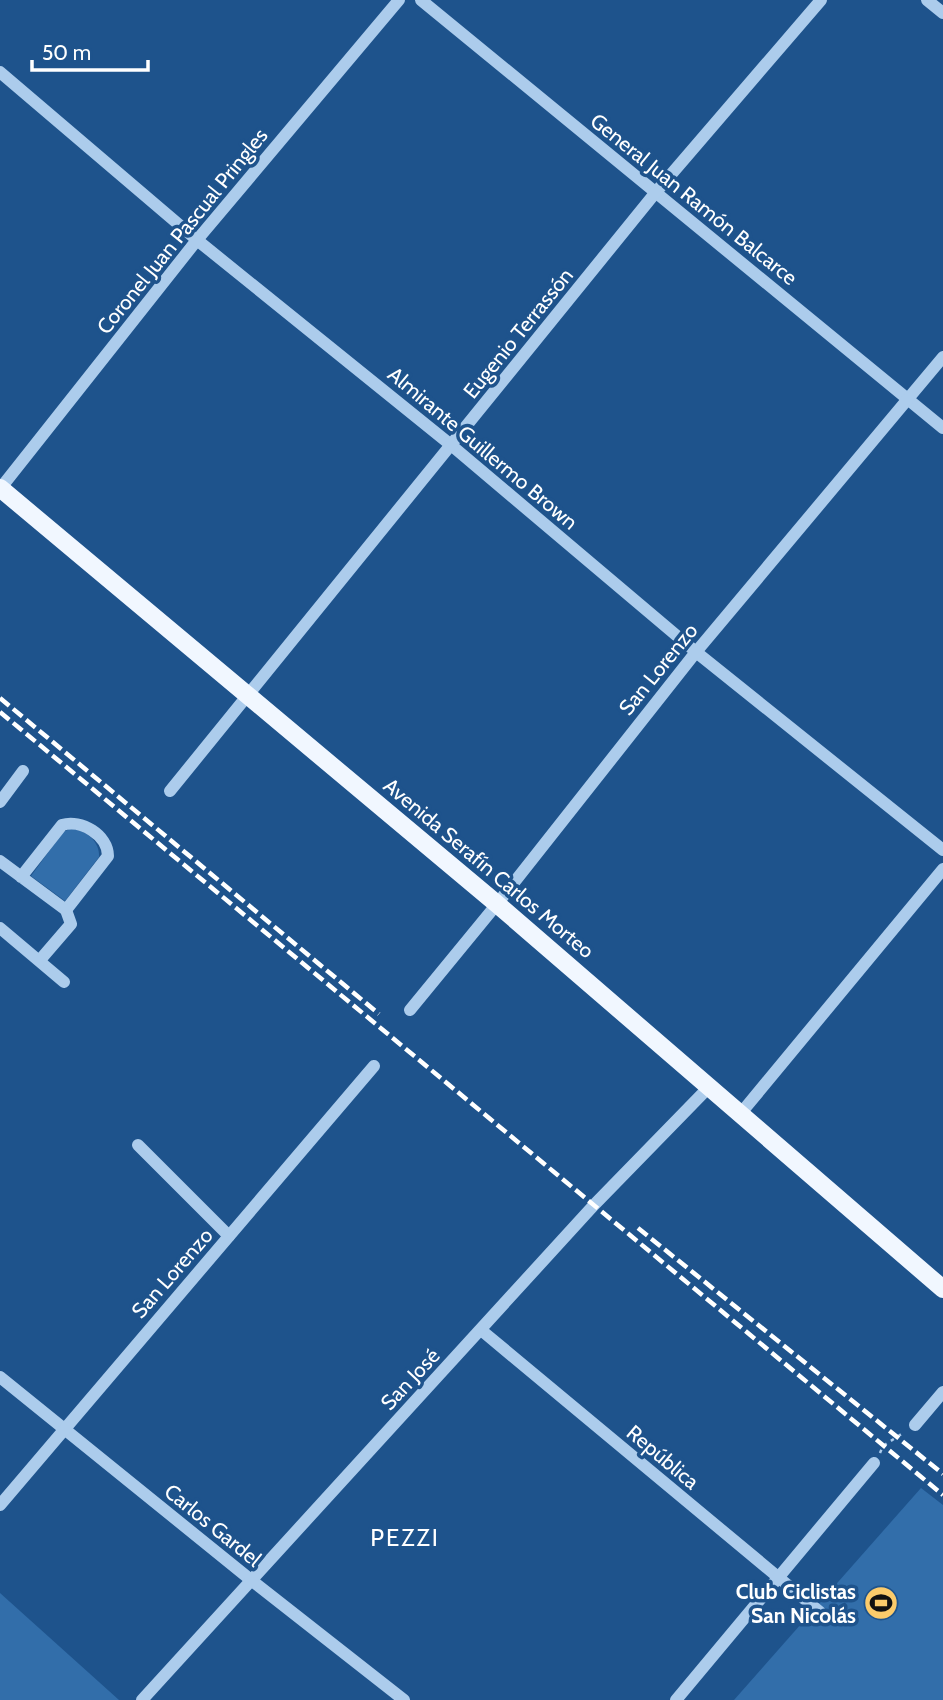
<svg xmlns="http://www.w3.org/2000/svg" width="943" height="1700" font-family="Cabin,sans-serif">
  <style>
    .green { fill: #326eaa }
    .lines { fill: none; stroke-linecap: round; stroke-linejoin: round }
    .path { stroke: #acccec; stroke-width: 2.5; stroke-dasharray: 3.5 5; stroke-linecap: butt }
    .minor { stroke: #acccec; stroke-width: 12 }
    .major { stroke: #f1f7ff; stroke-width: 18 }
    .rail { stroke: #fff; stroke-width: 4.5; stroke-dasharray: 12 5; stroke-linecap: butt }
    .labels { text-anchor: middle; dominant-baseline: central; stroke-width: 7; stroke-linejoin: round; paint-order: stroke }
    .street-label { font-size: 21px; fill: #fff; stroke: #1e538c }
    .poi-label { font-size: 21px; font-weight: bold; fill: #fff; stroke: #1e538c; text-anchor: end }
    .quarter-label { font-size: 24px; letter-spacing: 2px; fill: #fff; stroke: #1e538c }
  </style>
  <rect width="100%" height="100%" fill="#1e538c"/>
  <g class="green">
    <path d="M70,829c15,0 30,12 29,28l-34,44 -34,-25 32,-44z"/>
    <path d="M921,1488l22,17v195h-209z"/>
    <path d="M0,1593l119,107h-119z"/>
  </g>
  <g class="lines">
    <path class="path" d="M880,1453l3,-7 20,-13"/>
    <g class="minor">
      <path d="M421,0l522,428"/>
      <path d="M927,0l16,13"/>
      <path d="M0,72l197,168 254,205 245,207 247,198"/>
      <path d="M0,489l197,-249 202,-240"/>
      <path d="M170,791l486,-599 165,-192"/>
      <path d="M0,802l23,-31"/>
      <path d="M0,861l66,49 42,-54c0,-21 -27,-37 -46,-31l-41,52"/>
      <path d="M0,928l64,54"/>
      <path d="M40,960l31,-36 -5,-14"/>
      <path d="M410,1010l87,-106 199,-252 247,-295"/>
      <path d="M741,1113l202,-244"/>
      <path d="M138,1145l91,91"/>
      <path d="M481,1330l339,282"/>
      <path d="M0,1377l251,203 153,120"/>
      <path d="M915,1425l28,-33"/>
      <path d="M0,1505l374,-439"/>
      <path d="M142,1700l452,-495 116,-119"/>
      <path d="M676,1700l198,-237"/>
    </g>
    <path class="major" d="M0,488l497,416 446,385"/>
    <g class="rail">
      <path d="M0,698l379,316"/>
      <path d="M0,712l943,783"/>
      <path d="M638,1228l305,246"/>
    </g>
  </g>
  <defs>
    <g id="stadium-disc" transform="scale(1.75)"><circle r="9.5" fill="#fbcb6b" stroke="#1e538c"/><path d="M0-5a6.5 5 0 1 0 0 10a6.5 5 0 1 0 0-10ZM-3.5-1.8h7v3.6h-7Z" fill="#111"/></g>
  </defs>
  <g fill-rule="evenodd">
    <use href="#stadium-disc" x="881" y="1603"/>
  </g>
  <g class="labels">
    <g class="street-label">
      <text transform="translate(694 199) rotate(39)">General Juan Ramón Balcarce</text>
      <text transform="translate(182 231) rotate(-51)">Coronel Juan Pascual Pringles</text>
      <text transform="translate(518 333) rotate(-51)">Eugenio Terrassón</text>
      <text transform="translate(483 448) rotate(40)">Almirante Guillermo Brown</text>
      <text transform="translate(658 669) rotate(-51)">San Lorenzo</text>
      <text transform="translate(489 868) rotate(40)">Avenida Serafín Carlos Morteo</text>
      <text transform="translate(172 1273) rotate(-49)">San Lorenzo</text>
      <text transform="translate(410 1379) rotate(-47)">San José</text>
      <text transform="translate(663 1457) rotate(40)">República</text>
      <text transform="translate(213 1525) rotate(39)">Carlos Gardel</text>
    </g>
    <g class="poi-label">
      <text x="856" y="1591">Club Ciclistas<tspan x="856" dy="24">San Nicolás</tspan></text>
    </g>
    <g class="quarter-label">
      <text x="405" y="1537">PEZZI</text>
    </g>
  </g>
  <path d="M32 60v10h116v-10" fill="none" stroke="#ffffff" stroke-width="3.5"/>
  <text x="42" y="60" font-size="21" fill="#ffffff" stroke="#1e538c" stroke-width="5" paint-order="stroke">50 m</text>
</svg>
